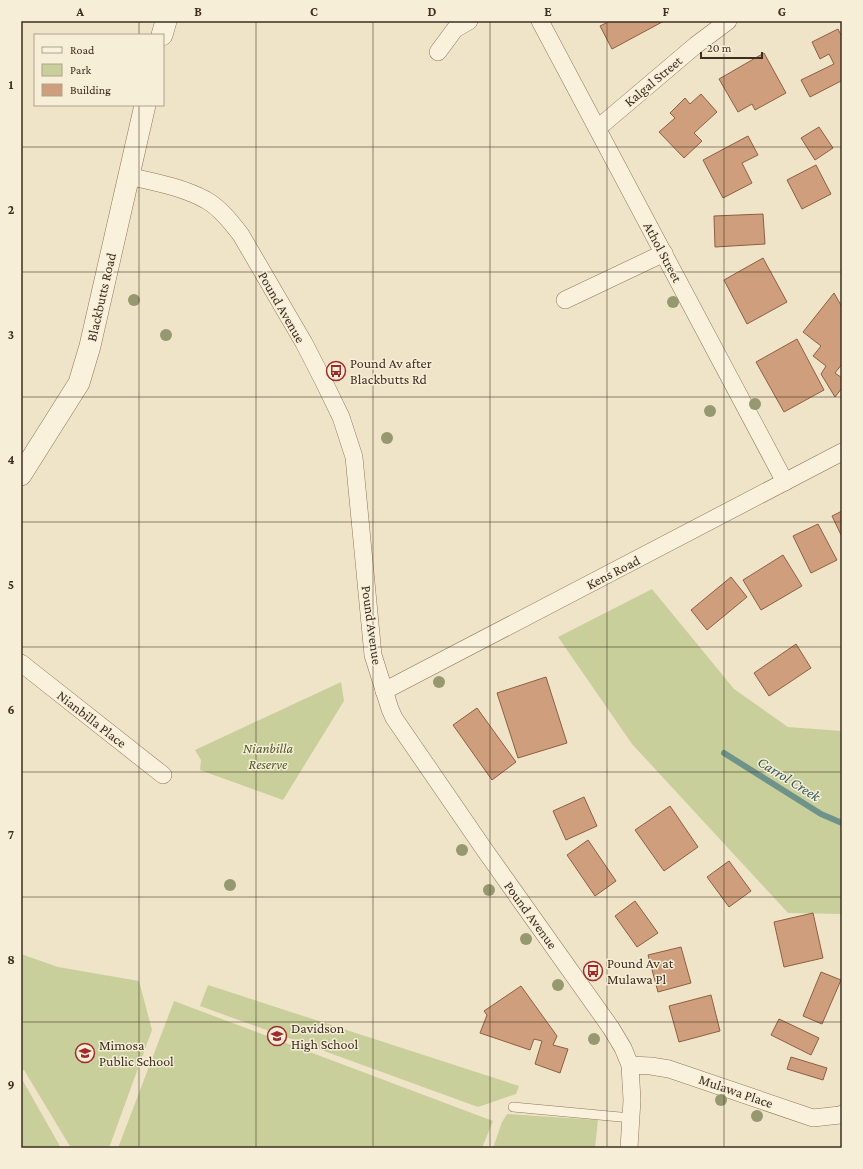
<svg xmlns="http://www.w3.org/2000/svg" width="863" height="1169" font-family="'Crimson Pro',serif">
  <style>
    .green { fill: #c9cf9b }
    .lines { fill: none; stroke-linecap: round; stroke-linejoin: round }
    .stream { stroke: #6f938a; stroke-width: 6 }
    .building { fill: #cf9f7d; stroke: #8d5f41 }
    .service-casing { stroke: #8d765c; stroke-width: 10 }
    .minor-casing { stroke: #8d765c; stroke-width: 18 }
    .tertiary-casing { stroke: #8d765c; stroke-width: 22 }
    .service { stroke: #faf1dc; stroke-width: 9 }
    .minor { stroke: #faf1dc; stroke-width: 17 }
    .tertiary { stroke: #faf1dc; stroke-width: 21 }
    .tree { fill: #96986f }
    .grid { fill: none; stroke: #3d2e20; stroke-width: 1; stroke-opacity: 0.55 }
    .labels { text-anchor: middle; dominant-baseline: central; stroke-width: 3; stroke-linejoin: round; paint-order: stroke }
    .street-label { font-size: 14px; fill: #3d2e20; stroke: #f7eed8 }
    .poi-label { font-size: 14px; fill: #3d2e20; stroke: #f7eed8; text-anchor: start }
    .park-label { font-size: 14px; font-style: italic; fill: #4d5a26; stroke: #f7eed8 }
    .water-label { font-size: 15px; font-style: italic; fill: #2f5d5a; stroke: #f7eed8 }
    .neatline { fill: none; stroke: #3d2e20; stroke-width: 1.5 }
    .grid-label { font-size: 13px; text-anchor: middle; font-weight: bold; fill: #3d2e20 }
  </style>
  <rect width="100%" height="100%" fill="#f0e4c8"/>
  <g class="green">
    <path d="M652,589l82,100 54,38 54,4v183l-54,-1 -156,-169 -74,-107z"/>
    <path d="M341,682l3,19 -61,99 -83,-30 1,-10 -6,-10z"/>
    <path d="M21,954l37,13 81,14 13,49 -43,118h-38l-47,-78 -3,1z"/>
    <path d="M208,985l311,101 -3,8 -38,13 -278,-101z"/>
    <path d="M174,1001l319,120 -11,27h-364z"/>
    <path d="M23,1081l38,67h-40v-66z"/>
    <path d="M507,1114l91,6 -3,28h-102l9,-26z"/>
  </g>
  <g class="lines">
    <path class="stream" d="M724,753l97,61 21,9"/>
  </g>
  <g class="building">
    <path d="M610,21h54l-52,28 -12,-23z"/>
    <path d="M838,29l4,8v46l-1,-2 -31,16 -9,-17 33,-16 -5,-10 -9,5 -8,-17z"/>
    <path d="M764,53l22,40 -31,17 -3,-6 -14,8 -19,-33z"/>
    <path d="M701,94l16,18 -23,21 8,8 -18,17 -25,-26 16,-14 -5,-5 15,-15 5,6z"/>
    <path d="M819,127l14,21 -18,12 -14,-22z"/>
    <path d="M748,136l10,19 -16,8 10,20 -29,15 -20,-38z"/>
    <path d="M816,165l15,29 -29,15 -15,-29z"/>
    <path d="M763,214l2,30 -50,3 -1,-31z"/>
    <path d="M763,258l24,44 -40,22 -23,-44z"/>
    <path d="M834,293l8,14v57l-7,9 7,5v10l-7,9 -14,-23 5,-8 -13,-10 8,-10 -18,-14z"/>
    <path d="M797,339l27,51 -40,22 -28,-50z"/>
    <path d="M842,511v26l-10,-21z"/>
    <path d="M818,524l19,36 -26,13 -18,-37z"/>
    <path d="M783,555l19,31 -41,24 -18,-30z"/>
    <path d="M731,577l16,20 -40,33 -16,-20z"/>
    <path d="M796,644l15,24 -42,28 -15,-23z"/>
    <path d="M546,677l21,66 -49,15 -21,-65z"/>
    <path d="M477,708l39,54 -24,18 -39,-55z"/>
    <path d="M584,797l13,29 -31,14 -13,-29z"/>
    <path d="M670,806l28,41 -34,24 -29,-41z"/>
    <path d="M588,840l28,41 -21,15 -28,-41z"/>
    <path d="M729,861l22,30 -22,16 -22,-30z"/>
    <path d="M635,901l23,32 -21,14 -22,-31z"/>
    <path d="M813,913l10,45 -39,9 -10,-45z"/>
    <path d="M681,947l10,36 -33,9 -10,-37z"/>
    <path d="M821,972l20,8 -19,44 -19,-8z"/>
    <path d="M521,986l36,50 -4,9 15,4 -8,24 -25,-9 7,-23 -8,-2 -4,11 -50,-17 7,-18 -3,-4z"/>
    <path d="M711,995l9,36 -41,11 -10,-36z"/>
    <path d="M779,1019l40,19 -8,17 -40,-20z"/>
    <path d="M791,1057l36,11 -4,12 -36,-11z"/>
  </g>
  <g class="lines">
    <g class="service-casing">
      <path id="service" d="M513,1107l118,11"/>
    </g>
    <g class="minor-casing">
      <g id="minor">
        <path d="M540,21l245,461"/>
        <path d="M438,52l17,-23 14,-8"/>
        <path d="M598,128l98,-83 32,-24"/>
        <path d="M128,176c26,6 54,11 78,24 14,8 25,22 35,35l63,108 20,39 17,35 13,40 19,198 17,54 4,9 90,131 127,179 12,20 7,17 2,35 -3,48"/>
        <path d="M565,300l99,-47"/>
        <path d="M21,663l142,112"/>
        <path d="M384,691l458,-239"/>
        <path d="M630,1065l21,1 18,3 144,49 27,-3 2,-1"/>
      </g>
    </g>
    <g class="tertiary-casing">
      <g id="tertiary">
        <path d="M162,35l4,-14"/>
        <path d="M21,475l58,-92 11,-37 55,-241"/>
      </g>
    </g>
    <use href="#service" class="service"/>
    <use href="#minor" class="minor"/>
    <use href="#tertiary" class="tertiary"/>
  </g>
  <g class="tree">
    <circle cx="134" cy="300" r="6"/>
    <circle cx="673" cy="302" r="6"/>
    <circle cx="166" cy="335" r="6"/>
    <circle cx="755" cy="404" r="6"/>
    <circle cx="710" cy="411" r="6"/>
    <circle cx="387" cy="438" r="6"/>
    <circle cx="439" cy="682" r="6"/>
    <circle cx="462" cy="850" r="6"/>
    <circle cx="230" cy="885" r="6"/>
    <circle cx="489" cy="890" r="6"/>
    <circle cx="526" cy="939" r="6"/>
    <circle cx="558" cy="985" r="6"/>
    <circle cx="594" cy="1039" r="6"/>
    <circle cx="721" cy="1100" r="6"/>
    <circle cx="757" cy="1116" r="6"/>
  </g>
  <path class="grid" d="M139,21v14M256,21v1127M373,21v1127M490,21v1127M607,21v1127M724,21v1127M139,105v1043M21,147h821M21,272h821M21,397h821M21,522h821M21,647h821M21,772h821M21,897h821M21,1022h821"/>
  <defs>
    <g id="bus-ring" transform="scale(1)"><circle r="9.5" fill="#f7eed8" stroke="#9e2a2b" stroke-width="1.5"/><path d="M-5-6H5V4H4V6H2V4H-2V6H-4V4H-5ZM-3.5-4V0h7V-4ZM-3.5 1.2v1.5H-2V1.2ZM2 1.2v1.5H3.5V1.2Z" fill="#9e2a2b"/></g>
    <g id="school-ring" transform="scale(1)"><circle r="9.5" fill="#f7eed8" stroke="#9e2a2b" stroke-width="1.5"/><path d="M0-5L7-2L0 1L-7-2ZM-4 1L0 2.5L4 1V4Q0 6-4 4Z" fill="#9e2a2b"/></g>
  </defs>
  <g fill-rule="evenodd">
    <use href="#bus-ring" x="336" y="371"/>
    <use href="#bus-ring" x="593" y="971"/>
    <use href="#school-ring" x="277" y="1036"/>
    <use href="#school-ring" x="85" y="1053"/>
  </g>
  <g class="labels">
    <g class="street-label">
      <text transform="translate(653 81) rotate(-40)">Kalgal Street</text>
      <text transform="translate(663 252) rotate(62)">Athol Street</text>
      <text transform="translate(101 297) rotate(-77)">Blackbutts Road</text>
      <text transform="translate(282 307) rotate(60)">Pound Avenue</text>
      <text transform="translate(613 572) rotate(-27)">Kens Road</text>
      <text transform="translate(372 625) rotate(82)">Pound Avenue</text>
      <text transform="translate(92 719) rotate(38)">Nianbilla Place</text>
      <text transform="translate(531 915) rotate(54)">Pound Avenue</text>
      <text transform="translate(736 1091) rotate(19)">Mulawa Place</text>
    </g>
    <g class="poi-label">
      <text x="350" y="363">Pound Av after<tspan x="350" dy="16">Blackbutts Rd</tspan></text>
      <text x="607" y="963">Pound Av at<tspan x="607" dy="16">Mulawa Pl</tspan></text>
      <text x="291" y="1028">Davidson<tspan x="291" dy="16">High School</tspan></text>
      <text x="99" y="1045">Mimosa<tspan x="99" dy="16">Public School</tspan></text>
    </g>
    <g class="park-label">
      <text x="268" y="748">Nianbilla<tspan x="268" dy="16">Reserve</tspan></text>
    </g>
    <g class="water-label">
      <text transform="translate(789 779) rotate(32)">Carrol Creek</text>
    </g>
  </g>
  <rect width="863" height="1169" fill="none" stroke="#f7eed8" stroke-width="44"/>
  <rect x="34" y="34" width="130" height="72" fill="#f7eed8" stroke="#ada18e"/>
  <rect x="42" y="47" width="20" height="6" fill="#faf1dc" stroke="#ada18e"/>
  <text x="70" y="54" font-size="12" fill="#3d2e20">Road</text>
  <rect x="42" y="64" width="20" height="12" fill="#c9cf9b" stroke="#ada18e"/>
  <text x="70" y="74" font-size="12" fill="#3d2e20">Park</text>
  <rect x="42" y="84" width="20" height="12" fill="#cf9f7d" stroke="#ada18e"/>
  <text x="70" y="94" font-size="12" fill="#3d2e20">Building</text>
  <path d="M701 52v6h61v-6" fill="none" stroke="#3d2e20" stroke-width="2"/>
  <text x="707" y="52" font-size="12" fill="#3d2e20" stroke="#f7eed8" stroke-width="3" paint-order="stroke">20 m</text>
  <rect x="22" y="22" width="819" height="1125" class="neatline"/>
  <g class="grid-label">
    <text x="80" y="16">A</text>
    <text x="198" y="16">B</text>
    <text x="314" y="16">C</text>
    <text x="432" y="16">D</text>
    <text x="548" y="16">E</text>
    <text x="666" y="16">F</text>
    <text x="782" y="16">G</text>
    <text x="11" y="89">1</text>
    <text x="11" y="214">2</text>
    <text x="11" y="339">3</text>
    <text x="11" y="464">4</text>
    <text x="11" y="589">5</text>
    <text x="11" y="714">6</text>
    <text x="11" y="839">7</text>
    <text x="11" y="964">8</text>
    <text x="11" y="1089">9</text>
  </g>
</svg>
